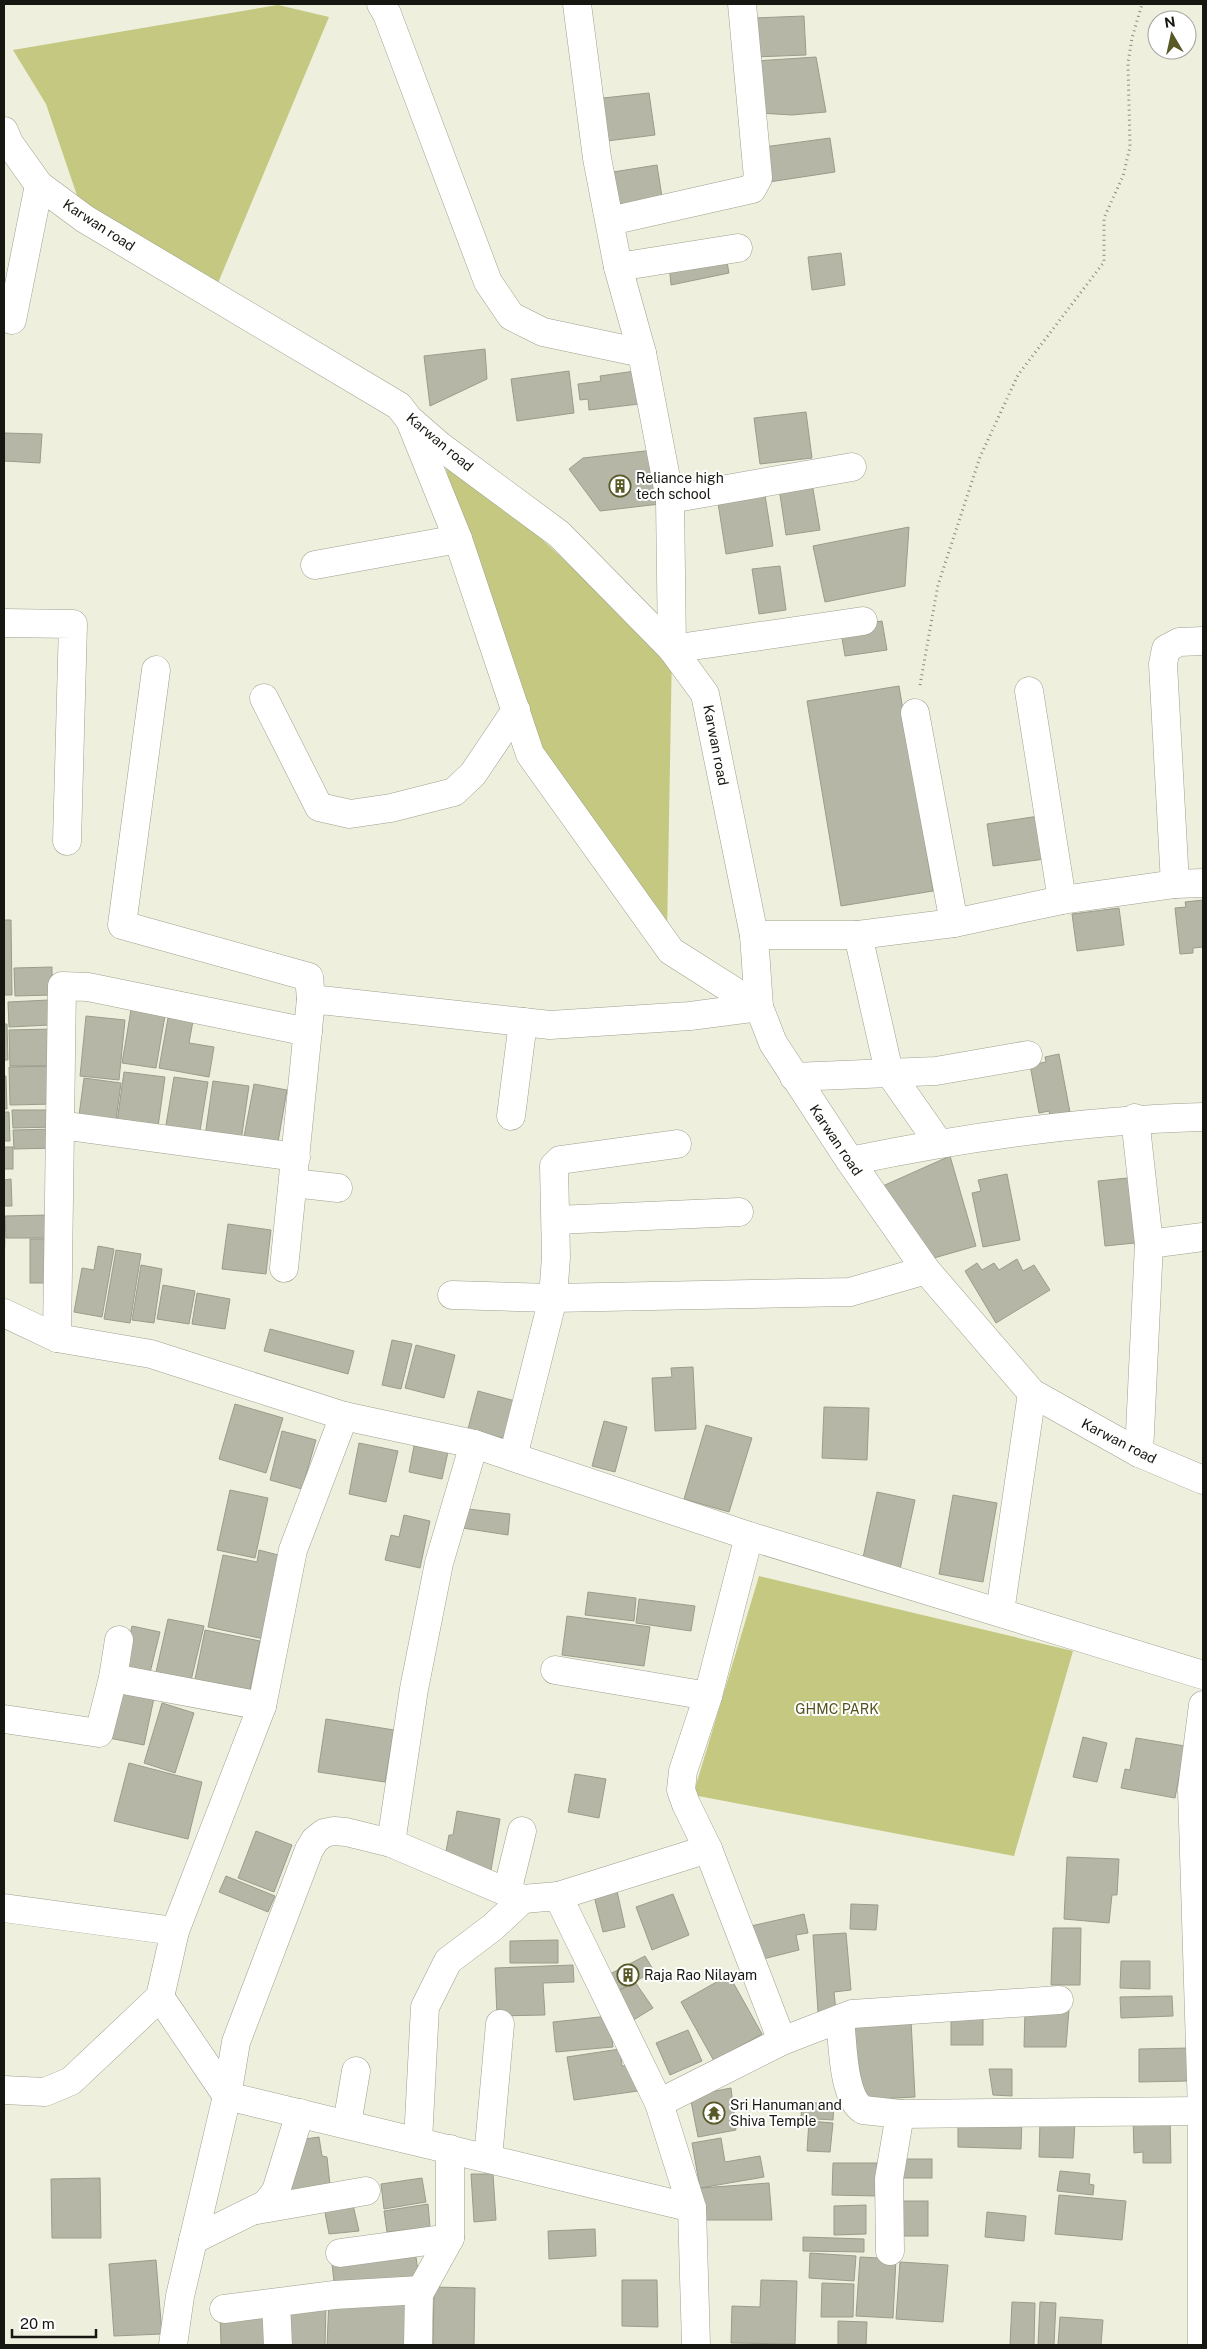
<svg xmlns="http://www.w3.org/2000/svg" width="1207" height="2349" font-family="'Public Sans',sans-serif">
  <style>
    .green { fill: #c4c880 }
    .building { fill: #b5b6a5; stroke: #9b9d8c }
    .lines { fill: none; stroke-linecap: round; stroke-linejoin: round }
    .minor-casing { stroke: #9fa08f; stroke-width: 29 }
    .path { stroke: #8a8b7e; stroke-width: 3; stroke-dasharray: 1 4; stroke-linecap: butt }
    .minor { stroke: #fff; stroke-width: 28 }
    .labels { text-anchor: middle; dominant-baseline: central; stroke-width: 4; stroke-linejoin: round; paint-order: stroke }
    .street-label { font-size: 14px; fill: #171711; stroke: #fff }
    .poi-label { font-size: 14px; fill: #171711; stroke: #fff; text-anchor: start }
    .park-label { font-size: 14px; fill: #53541d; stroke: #fff }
  </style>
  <rect width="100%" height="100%" fill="#eeefdd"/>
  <g class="green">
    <path d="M278,5l51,12 -116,278 -128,-76 -39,-115 -33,-54z"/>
    <path d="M440,446l130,119 102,84 -5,285 -162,-240z"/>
    <path d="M759,1576l314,75 -59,205 -321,-61z"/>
  </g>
  <g class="building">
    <path d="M804,16l2,39 -51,2 -1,-39z"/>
    <path d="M816,57l10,55 -34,3 -33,-2 -4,-52z"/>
    <path d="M649,93l6,42 -56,7 -5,-43z"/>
    <path d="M830,138l5,34 -66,10 -5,-35z"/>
    <path d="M657,165l5,32 -44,8 -5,-33z"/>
    <path d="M841,253l4,32 -33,5 -4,-33z"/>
    <path d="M726,257l3,16 -58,12 -2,-22z"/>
    <path d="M485,349l2,30 -57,27 -6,-50z"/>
    <path d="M569,371l5,42 -57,8 -6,-42z"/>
    <path d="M635,371l4,33 -50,6 -1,-11 -8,1 -2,-16 23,-3 -1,-5z"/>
    <path d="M806,412l6,46 -52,6 -6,-46z"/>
    <path d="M4,433l38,1 -2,29 -36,-2z"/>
    <path d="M654,450l6,54 -60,7 -31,-42 14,-11z"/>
    <path d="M812,483l8,47 -34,5 -7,-47z"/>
    <path d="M765,495l8,51 -47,8 -8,-51z"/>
    <path d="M909,527l-4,59 -80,16 -12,-56z"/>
    <path d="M780,566l6,44 -27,4 -7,-45z"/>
    <path d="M882,621l5,29 -42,6 -5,-29z"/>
    <path d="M899,686l34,205 -92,15 -34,-205z"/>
    <path d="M1039,816l6,43 -52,7 -6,-42z"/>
    <path d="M1203,900v47l-10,1v5l-13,1 -5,-46 11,-1 -1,-5z"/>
    <path d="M1119,908l5,37 -47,6 -5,-37z"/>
    <path d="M4,920h7l1,75h-8z"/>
    <path d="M52,967v28l-37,1 -1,-28z"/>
    <path d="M49,1000l1,25 -41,2 -1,-25z"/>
    <path d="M132,1004l34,6 -10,58 -34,-5z"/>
    <path d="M86,1016l39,4 -6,60 -39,-4z"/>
    <path d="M168,1018l25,3 -4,22 25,4 -5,30 -50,-9z"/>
    <path d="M4,1024h3l1,36h-4z"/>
    <path d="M52,1029l1,37h-43l-1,-36z"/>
    <path d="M1059,1054l11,58 -20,3 -1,-4 -10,2 -9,-48 16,-3 -1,-5z"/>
    <path d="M53,1066l1,38 -44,1 -1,-38z"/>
    <path d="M124,1072l41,5 -8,57 -41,-5z"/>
    <path d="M4,1076h2l1,33h-3z"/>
    <path d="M174,1077l34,5 -9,55 -34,-6z"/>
    <path d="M84,1078l37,5 -6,44 -37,-4z"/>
    <path d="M213,1081l36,5 -8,55 -36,-5z"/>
    <path d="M254,1084l33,6 -10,58 -34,-6z"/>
    <path d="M12,1110h43v17l-42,1z"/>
    <path d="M4,1112h5l1,29h-6z"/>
    <path d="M55,1129l1,19 -42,1 -1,-19z"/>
    <rect x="4" y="1147" width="9" height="22"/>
    <path d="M950,1156l26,90 -49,14 -51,-71z"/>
    <path d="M1007,1174l13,66 -37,7 -11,-54 9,-2 -3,-11z"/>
    <path d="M1137,1177l8,65 -40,4 -7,-65z"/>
    <path d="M11,1179l1,27h-8v-26z"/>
    <path d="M48,1215v23h-42l-1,-22z"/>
    <path d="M228,1224l43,6 -5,44 -44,-5z"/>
    <path d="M4,1234h1l-1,35z"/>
    <rect x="30" y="1239" width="24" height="44"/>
    <path d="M98,1246l16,3 -12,68 -28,-5 8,-44 12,2z"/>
    <path d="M116,1250l25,4 -11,69 -26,-4z"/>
    <path d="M1017,1259l6,12 11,-6 16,25 -54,33 -31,-52 12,-8 5,7 12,-7 5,7z"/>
    <path d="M141,1265l21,4 -8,54 -22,-3z"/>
    <path d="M163,1285l32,6 -6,33 -32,-5z"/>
    <path d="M197,1293l33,6 -5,30 -33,-5z"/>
    <path d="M270,1329l84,22 -6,23 -84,-23z"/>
    <path d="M392,1340l20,4 -11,45 -19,-4z"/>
    <path d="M416,1345l39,10 -11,43 -39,-10z"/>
    <path d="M693,1367l3,62 -41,2 -3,-53 20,-1 -1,-9z"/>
    <path d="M478,1391l41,11 -9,38 -42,-11z"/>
    <path d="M235,1404l48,14 -17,55 -47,-14z"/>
    <path d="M824,1407l45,1 -2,52 -45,-2z"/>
    <path d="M604,1421l23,6 -12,45 -23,-6z"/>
    <path d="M706,1425l46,13 -23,74 -45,-13z"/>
    <path d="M282,1431l34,9 -14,49 -32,-9z"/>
    <path d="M359,1443l39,8 -12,51 -37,-8z"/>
    <path d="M414,1446l34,6 -6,27 -33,-7z"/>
    <path d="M230,1490l38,8 -13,60 -38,-8z"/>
    <path d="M877,1492l38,8 -16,74 -38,-7z"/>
    <path d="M953,1495l44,8 -14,79 -44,-8z"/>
    <path d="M460,1508l50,6 -2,21 -52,-8z"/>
    <path d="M404,1515l26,6 -10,47 -35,-8 6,-25 8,2z"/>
    <path d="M259,1550l23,6 -18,83 -56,-12 15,-72 34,7z"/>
    <path d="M588,1592l48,6 -2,23 -49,-6z"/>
    <path d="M639,1599l56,7 -4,25 -55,-8z"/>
    <path d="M567,1616l83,11 -6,39 -82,-11z"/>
    <path d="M168,1619l36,7 -15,63 -35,-8z"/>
    <path d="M132,1626l28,6 -12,49 -27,-6z"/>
    <path d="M205,1630l55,11 -12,59 -55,-11z"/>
    <path d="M114,1690l40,8 -10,47 -40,-8z"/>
    <path d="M162,1703l32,10 -19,60 -31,-10z"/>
    <path d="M326,1719l68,11 -9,52 -67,-10z"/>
    <path d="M1083,1737l24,6 -10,39 -24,-5z"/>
    <path d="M1136,1738l49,8 -10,52 -54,-10 4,-19 5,1z"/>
    <path d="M129,1763l73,19 -14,57 -74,-18z"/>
    <path d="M575,1774l31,5 -7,39 -31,-6z"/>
    <path d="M457,1811l43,8 -9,51 -47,-8 5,-27h4z"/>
    <path d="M256,1831l36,14 -18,47 -36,-14z"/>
    <path d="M1067,1857l52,2 -2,36h-5l-3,28 -45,-4z"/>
    <path d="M226,1876l49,20 -7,16 -49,-20z"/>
    <path d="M615,1882l10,45 -22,5 -11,-44z"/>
    <path d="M673,1894l16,41 -37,15 -16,-43z"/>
    <path d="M851,1904l27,1 -2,25 -26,-1z"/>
    <path d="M804,1914l4,19 -12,2 3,15 -40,10 -8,-34z"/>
    <path d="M1053,1928h28l-1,57h-29z"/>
    <path d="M846,1933l5,57 -17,2 2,19 -18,1 -5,-77z"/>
    <path d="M558,1940v23h-48v-22z"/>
    <path d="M645,1956l9,15 -43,24 -9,-17z"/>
    <path d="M1121,1961h29v28l-30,-1z"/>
    <path d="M573,1965l1,17 -31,1 2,32 -48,1 -2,-48z"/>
    <path d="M729,1975l33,59 -48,27 -33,-59z"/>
    <path d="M635,1982l18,26 -26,16 -16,-29z"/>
    <path d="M1172,1996l1,20 -52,2 -1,-21z"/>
    <path d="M1025,2010h44l-3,37h-42z"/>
    <rect x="951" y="2012" width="32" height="33"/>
    <path d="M609,2016l4,31 -57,5 -3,-30z"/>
    <path d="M911,2020l4,77 -56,3 -6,-77z"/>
    <path d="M688,2030l14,31 -32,14 -14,-32z"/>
    <path d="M1189,2048v33l-50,1v-33z"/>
    <path d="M620,2049l2,17 12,-1 4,26 -64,9 -7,-43z"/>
    <path d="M989,2069h23v27l-19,-1z"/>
    <path d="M731,2088l5,42 -38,7 -8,-41z"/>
    <path d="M802,2102l32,2 -1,16 -32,-2z"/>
    <path d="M1170,2116l1,47h-28v-11l-9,1 -1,-36z"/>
    <path d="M963,2118h59l-1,31 -63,-2v-20h4z"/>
    <path d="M809,2121l24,2 -3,29 -23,-1z"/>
    <path d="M1040,2122h35l-2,36 -34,-1z"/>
    <path d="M319,2137l3,19 5,1 4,37 -40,1 -3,-20 8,-1 -2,-13 4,-21z"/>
    <path d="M721,2138l4,24 35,-6 4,21 -64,11 -8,-45z"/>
    <rect x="894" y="2159" width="38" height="19"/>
    <path d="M833,2163h44v33l-45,-1z"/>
    <path d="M1060,2171l30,3 -1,10 5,1 -1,10 -36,-4z"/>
    <path d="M471,2174h22l3,46 -22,2z"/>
    <path d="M100,2178l1,60h-49l-1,-59z"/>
    <path d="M422,2178l4,24 -42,7 -3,-25z"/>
    <path d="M769,2183l3,37h-71l-1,-32z"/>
    <path d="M1059,2195l67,6 -4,39 -67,-6z"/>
    <path d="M351,2196l8,35 -30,3 -6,-32z"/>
    <rect x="897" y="2201" width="31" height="35"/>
    <path d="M428,2204l2,23 -43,5 -3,-21z"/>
    <path d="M866,2205v29l-32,1v-29z"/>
    <path d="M987,2212l39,4 -2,25 -39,-4z"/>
    <path d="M595,2229l1,27 -47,3 -1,-28z"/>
    <path d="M803,2237l61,2v13l-61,-1z"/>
    <path d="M415,2250l4,28 -84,12 -3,-26z"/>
    <path d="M810,2253l46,3 -2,25 -45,-3z"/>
    <path d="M860,2257l36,2 -3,59 -37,-2z"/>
    <path d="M156,2260l6,74 -48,2 -5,-72z"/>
    <path d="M900,2262l48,3 -5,57 -47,-3z"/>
    <path d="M622,2280h35l1,47 -36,-1z"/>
    <path d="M761,2280l36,1 -2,63 -64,-1 1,-37 28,1z"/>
    <path d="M822,2283l32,1 -1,33h-32z"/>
    <path d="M434,2287l41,1 -1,57h-41z"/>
    <path d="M329,2299l87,1 -1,45h-88z"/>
    <path d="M1012,2302l23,1 -1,42h-24z"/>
    <path d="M1040,2302l16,1 -2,42h-16z"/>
    <path d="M283,2304l43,1 -1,40h-43z"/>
    <path d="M268,2312l1,33h-48l-1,-32z"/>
    <path d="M1060,2317l43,3 -2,25h-43z"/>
    <path d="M838,2321l29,1 -1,23h-28z"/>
  </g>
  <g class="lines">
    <g class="minor-casing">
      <g id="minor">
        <path d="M381,4l6,10 101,268 23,34 32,16 99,21"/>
        <path d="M577,4l20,154 21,109 24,86 28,146 2,150"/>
        <path d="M4,131l5,12 30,42 46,34 314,187 10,13 31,27 119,88 113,115 33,45 49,241 5,72 14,36 77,118 76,109 106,123 107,60 64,27"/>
        <path d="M610,221l142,-32 6,-11 -16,-174"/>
        <path d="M618,267l120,-19"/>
        <path d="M12,320l27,-135"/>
        <path d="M411,423l47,116 72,215 141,197 88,56"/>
        <path d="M670,499l182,-32"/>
        <path d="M315,565l143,-26"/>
        <path d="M4,623l69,1 -6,217"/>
        <path d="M672,649l191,-28"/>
        <path d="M156,670l-34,255 187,52 2,22"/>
        <path d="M1029,691l33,209"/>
        <path d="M264,698l55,109 31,7 41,-6 63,-16 19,-18 43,-64"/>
        <path d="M915,713l39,210"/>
        <path d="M1175,884l-12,-220 3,-15 13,-7 24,-1"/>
        <path d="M754,935h104l96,-12 108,-23 113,-16 28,-1"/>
        <path d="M858,935l31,137 49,70"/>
        <path d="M794,1077l142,-6 92,-16"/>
        <path d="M511,1116l12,-94"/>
        <path d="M1135,1118l14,126 -10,209"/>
        <path d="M60,1125l236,32"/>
        <path d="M850,1161c116,-24 234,-41 353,-44"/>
        <path d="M293,1183l45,5"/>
        <path d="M556,1220l183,-8"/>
        <path d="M1149,1244l54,-7"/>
        <path d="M284,1268l27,-269 239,26 140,-9 69,-9"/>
        <path d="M452,1295l101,3 297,-6 76,-22"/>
        <path d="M4,1313l53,25 94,16 193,62 130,28 275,92 454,139"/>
        <path d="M57,1338l5,-352 26,1 220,45"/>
        <path d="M513,1457l40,-159 3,-41 -2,-91 6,-6 117,-16"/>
        <path d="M1000,1612l32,-219"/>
        <path d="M555,1670l153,26"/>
        <path d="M113,1678l149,28"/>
        <path d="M4,1719l95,14 14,-55 6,-38"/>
        <path d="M391,1843l23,-154 25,-126 35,-119"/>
        <path d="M708,1849l-22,-45 -5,-14 2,-19 25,-75 41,-160"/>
        <path d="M507,1892l15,-61"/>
        <path d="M558,1896l150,-47 74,192"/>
        <path d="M4,1908l171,23"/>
        <path d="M160,1997l67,99 465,112"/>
        <path d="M840,2019c3,23 2,78 23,91l37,4 302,-3"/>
        <path d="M4,2090l41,2 26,-11 89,-84 15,-66 87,-225 31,-156 51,-134"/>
        <path d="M659,2103l123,-62 70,-27 207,-14"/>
        <path d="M347,2124l9,-53"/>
        <path d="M418,2141l7,-134 23,-46 45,-34 30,-28"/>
        <path d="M488,2158l12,-134"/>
        <path d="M257,2210l109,-19"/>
        <path d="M193,2240l73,-36 10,-13 24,-78"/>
        <path d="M890,2251l-1,-72 11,-65"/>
        <path d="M340,2253l110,-15"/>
        <path d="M276,2303l2,42"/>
        <path d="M224,2309l110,-14 87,-5"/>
        <path d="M418,2344l1,-50 31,-56v-89"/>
        <path d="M173,2345l7,-49 47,-200 9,-54 73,-192 6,-10 9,-7 10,-2 12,1 45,11 132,56 35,-3 101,207 33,105 4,137"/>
        <path d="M1202,2345v-234l-10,-322 11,-84"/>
      </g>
    </g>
    <path class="path" d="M920,685l18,-100 42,-128 38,-82 86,-113v-44l19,-42 7,-29 -2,-84 4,-25 10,-34"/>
    <use href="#minor" class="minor"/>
  </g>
  <defs>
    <g id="building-ring" transform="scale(1.125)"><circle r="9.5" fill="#fff" stroke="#585927" stroke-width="1.5"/><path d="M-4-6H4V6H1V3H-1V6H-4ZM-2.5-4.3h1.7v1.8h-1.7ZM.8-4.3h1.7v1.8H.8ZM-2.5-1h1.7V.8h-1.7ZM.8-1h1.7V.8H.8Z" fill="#585927"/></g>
    <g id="temple-ring" transform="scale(1.125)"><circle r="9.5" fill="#fff" stroke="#585927" stroke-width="1.5"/><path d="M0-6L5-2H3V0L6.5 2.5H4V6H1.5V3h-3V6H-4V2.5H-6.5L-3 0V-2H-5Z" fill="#585927"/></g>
  </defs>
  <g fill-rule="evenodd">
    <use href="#building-ring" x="620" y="486"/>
    <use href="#building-ring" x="628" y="1975"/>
    <use href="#temple-ring" x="714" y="2113"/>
  </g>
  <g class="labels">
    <g class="street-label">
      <text transform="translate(99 225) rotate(33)">Karwan road</text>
      <text transform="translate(440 442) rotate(40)">Karwan road</text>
      <text transform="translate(716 745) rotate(79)">Karwan road</text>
      <text transform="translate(836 1140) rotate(56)">Karwan road</text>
      <text transform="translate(1119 1441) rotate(27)">Karwan road</text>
    </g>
    <g class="poi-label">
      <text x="636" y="478">Reliance high<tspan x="636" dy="16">tech school</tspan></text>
      <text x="644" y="1975">Raja Rao Nilayam</text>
      <text x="730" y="2105">Sri Hanuman and<tspan x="730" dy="16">Shiva Temple</tspan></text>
    </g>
    <g class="park-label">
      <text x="837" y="1709">GHMC PARK</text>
    </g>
  </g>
  <rect width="1207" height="2349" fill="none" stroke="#171711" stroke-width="10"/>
  <g transform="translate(1172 35) rotate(351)"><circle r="24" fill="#ffffff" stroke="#a2a2a0"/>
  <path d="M0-4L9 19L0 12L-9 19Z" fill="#585927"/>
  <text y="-8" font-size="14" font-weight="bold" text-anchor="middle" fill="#171711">N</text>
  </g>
  <path d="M12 2329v8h84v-8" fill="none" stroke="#171711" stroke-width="2.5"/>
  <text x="20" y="2329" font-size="15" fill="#171711" stroke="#ffffff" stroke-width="4" paint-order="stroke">20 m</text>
</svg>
